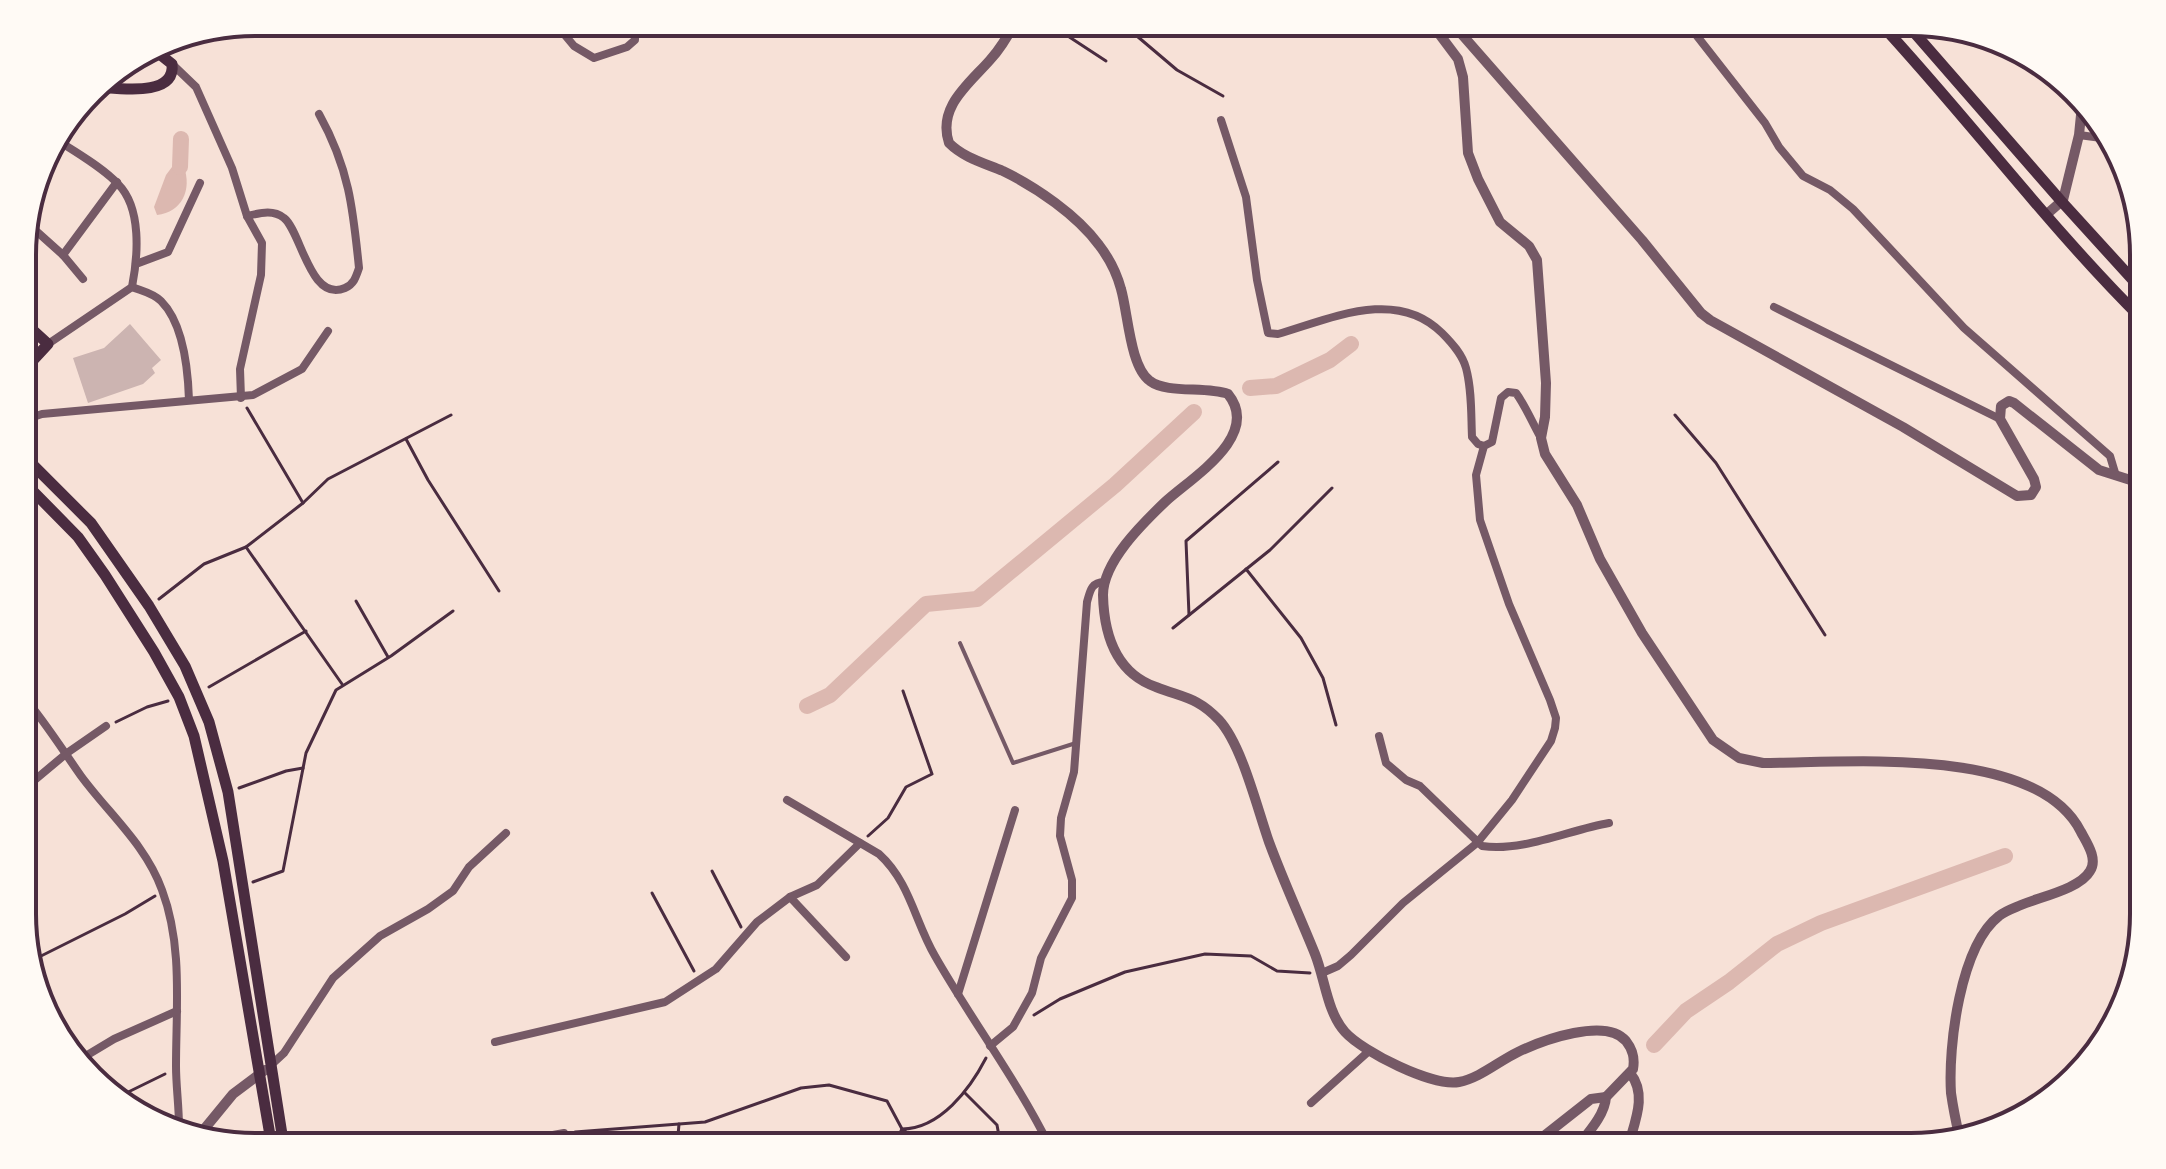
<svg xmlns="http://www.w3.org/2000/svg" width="2166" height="1169" font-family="'Source Serif 4',serif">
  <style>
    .water { fill: #dcb8b0 }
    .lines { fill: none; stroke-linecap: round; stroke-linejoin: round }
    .canal { stroke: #dcb8b0; stroke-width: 16 }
    .building { fill: #ccb4b1 }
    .path { stroke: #4a2c40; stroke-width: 3 }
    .service { stroke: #755966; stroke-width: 4 }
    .minor { stroke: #755966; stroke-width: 8 }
    .tertiary { stroke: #755966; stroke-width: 10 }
    .secondary { stroke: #4a2c40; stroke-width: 11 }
    .rim { fill: none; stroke: #4a2c40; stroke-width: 4 }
  </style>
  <rect width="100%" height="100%" fill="#f7e1d7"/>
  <path class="water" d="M172,167h12c8,23 -2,45 -27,48l-3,-8 12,-32z"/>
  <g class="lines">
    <g class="canal">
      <path d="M180,167l1,-28"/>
      <path d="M1250,388l26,-2 54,-26 21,-16"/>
      <path d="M807,706l23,-11 96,-91 51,-5 138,-114 79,-73"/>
      <path d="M1654,1045l32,-34 43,-29 48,-38 44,-21 184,-67"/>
    </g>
  </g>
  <path class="building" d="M130,324l31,36 -9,8 3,5 -12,11 -55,19 -15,-45 31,-10z"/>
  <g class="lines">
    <g class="path">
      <path d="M1051,25l55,36"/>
      <path d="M1131,31l46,39 46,26"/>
      <path d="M247,408l56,95"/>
      <path d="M1675,415l41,48 109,172"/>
      <path d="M406,439l22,41 71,111"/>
      <path d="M246,547l96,137"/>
      <path d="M1246,569l55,69 22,40 13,47"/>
      <path d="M159,599l45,-35 42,-17 57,-44 25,-24 123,-64"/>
      <path d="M356,601l32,56"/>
      <path d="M1189,615l-3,-74 92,-79"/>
      <path d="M1173,628l97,-78 62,-62"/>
      <path d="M209,687l97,-56"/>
      <path d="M116,722l31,-15 21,-6"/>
      <path d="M239,788l47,-17 17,-3"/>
      <path d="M868,836l20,-18 18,-31 26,-13 -29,-83"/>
      <path d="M712,871l29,56"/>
      <path d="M253,882l30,-11 23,-118 30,-63 55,-34 62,-45"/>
      <path d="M652,893l42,78"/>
      <path d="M31,961l94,-47 30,-18"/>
      <path d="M1034,1015l26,-16 65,-27 80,-18 46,2 26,15 33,2"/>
      <path d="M965,1093l32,32 4,22"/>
      <path d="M118,1097l47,-23"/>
      <path d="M575,1132l130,-10 96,-34 28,-3 58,16 15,28 25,18"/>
      <path d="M677,1147l2,-23"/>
      <path d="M893,1147l9,-18c38,0 68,-40 84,-71"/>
    </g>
    <path class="service" d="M960,643l53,120 63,-20"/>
    <g class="minor">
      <path d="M554,22l20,24 20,12 33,-11 8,-7v-8l-8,-10"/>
      <path d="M1686,22l79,101 14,24 24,29 27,14 23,19 111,119 146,128 6,20"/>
      <path d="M172,64l24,23 36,81 15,48 15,27 -1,32 -21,94 1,29"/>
      <path d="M1221,120l25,77 11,83 11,53 10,1c52,-15 118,-47 164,-1 10,10 20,21 24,35 6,22 5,47 6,69l6,7 6,2"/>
      <path d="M2079,135l30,4"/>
      <path d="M247,216c13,-3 26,-7 37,2 17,13 26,85 61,70 9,-4 11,-11 14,-20 -6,-60 -10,-100 -40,-154"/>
      <path d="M25,221l38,34 20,24"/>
      <path d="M63,255l54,-73"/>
      <path d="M136,264l32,-12 32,-69"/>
      <path d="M132,287c10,4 21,6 29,14 23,23 27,68 28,99"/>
      <path d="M1774,307l226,112"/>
      <path d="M48,344l84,-57c6,-31 10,-79 -14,-103 -17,-18 -42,-31 -62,-45"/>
      <path d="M24,420l18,-6 211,-19 49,-26 26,-38"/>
      <path d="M24,697c21,25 38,52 57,79 28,38 65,69 81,114 21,56 14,117 14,176 0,20 3,40 3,61"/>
      <path d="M1379,736l7,27 20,17 14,6 62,60c41,6 87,-16 127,-23"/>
      <path d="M24,789l43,-36 39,-27"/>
      <path d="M787,800l92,54c31,28 36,68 56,102 37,65 82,124 115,191"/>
      <path d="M790,897l56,60"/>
      <path d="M1322,973l16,-7 13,-11 52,-52 74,-60 35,-43 39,-59 4,-13 1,-10 -6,-18 -41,-96 -29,-84 -4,-45 8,-29 8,-4 9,-44 7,-6 8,1c9,12 17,31 25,45"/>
      <path d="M958,994l57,-184"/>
      <path d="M495,1042l170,-40 51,-33 41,-47 33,-25 27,-12 43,-42"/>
      <path d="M990,1046l23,-19 19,-34 9,-35 31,-60v-18l-12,-44 1,-18 13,-46 13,-170c3,-10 4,-20 17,-20"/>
      <path d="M79,1060l35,-21 63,-28"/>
      <path d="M271,1065l13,-12 49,-75 47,-42 48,-27 25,-18 16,-24 37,-34"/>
      <path d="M1311,1103l58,-52"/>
      <path d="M487,1147l77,-14"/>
    </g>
    <g class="tertiary">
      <path d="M1015,22c-7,14 -15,27 -25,38 -21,24 -53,47 -41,83 15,15 35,20 54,28 33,16 74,44 96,74 10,13 18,29 22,44 7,24 9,78 29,92 17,13 56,5 78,13 34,42 -37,84 -63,108 -23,22 -62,60 -62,93 1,40 13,78 53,92 28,11 41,10 63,33 23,25 38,88 50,122 14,38 31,75 46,112 10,25 12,58 30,78 18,20 88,55 114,50 21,-4 40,-21 59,-30 25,-12 88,-35 108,-11 7,9 9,17 7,28l-27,28c-1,18 -18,36 -29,50"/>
      <path d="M1436,22l4,13 18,24 5,18 5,76 10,26 22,43 29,24 8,14 9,123 -1,34 -4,21 4,16 32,51 23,54 42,74 71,107 26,18 24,5c83,0 274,-19 318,69 6,11 17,27 9,39 -10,18 -51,26 -69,34 -7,3 -16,6 -22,11 -39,30 -51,131 -48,177 2,14 5,29 8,42"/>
      <path d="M1451,22l191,218 59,73 9,7 193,107 114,69 14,-1 5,-8 -2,-8 -34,-60 1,-13 8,-5 5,2 85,67 44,14"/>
      <path d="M2047,214l16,-14 16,-65 3,-30"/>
      <path d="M201,1133l32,-39 32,-24"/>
      <path d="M1530,1147l61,-48 15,-2"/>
      <path d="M1628,1147c6,-24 20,-52 2,-74"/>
    </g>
    <g class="secondary">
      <path d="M1879,22c90,97 170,205 264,298"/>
      <path d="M1905,22l157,180 81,89"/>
      <path d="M96,87c22,1 80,11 76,-23l-20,-16"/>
      <path d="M24,322l24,22 -24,26"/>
      <path d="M24,456l67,67 58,83 36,60 24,56 19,70 56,355"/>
      <path d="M24,482l54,55 27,38 49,77 25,45 15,39 29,125 49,286"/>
    </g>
  </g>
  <path d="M0 0H2166V1169H0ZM255 36H1911A219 219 0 0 1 2130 255V914A219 219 0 0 1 1911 1133H255A219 219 0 0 1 36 914V255A219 219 0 0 1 255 36Z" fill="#fffaf5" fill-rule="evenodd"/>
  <path class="rim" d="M255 36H1911A219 219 0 0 1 2130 255V914A219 219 0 0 1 1911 1133H255A219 219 0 0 1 36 914V255A219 219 0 0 1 255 36Z"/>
</svg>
